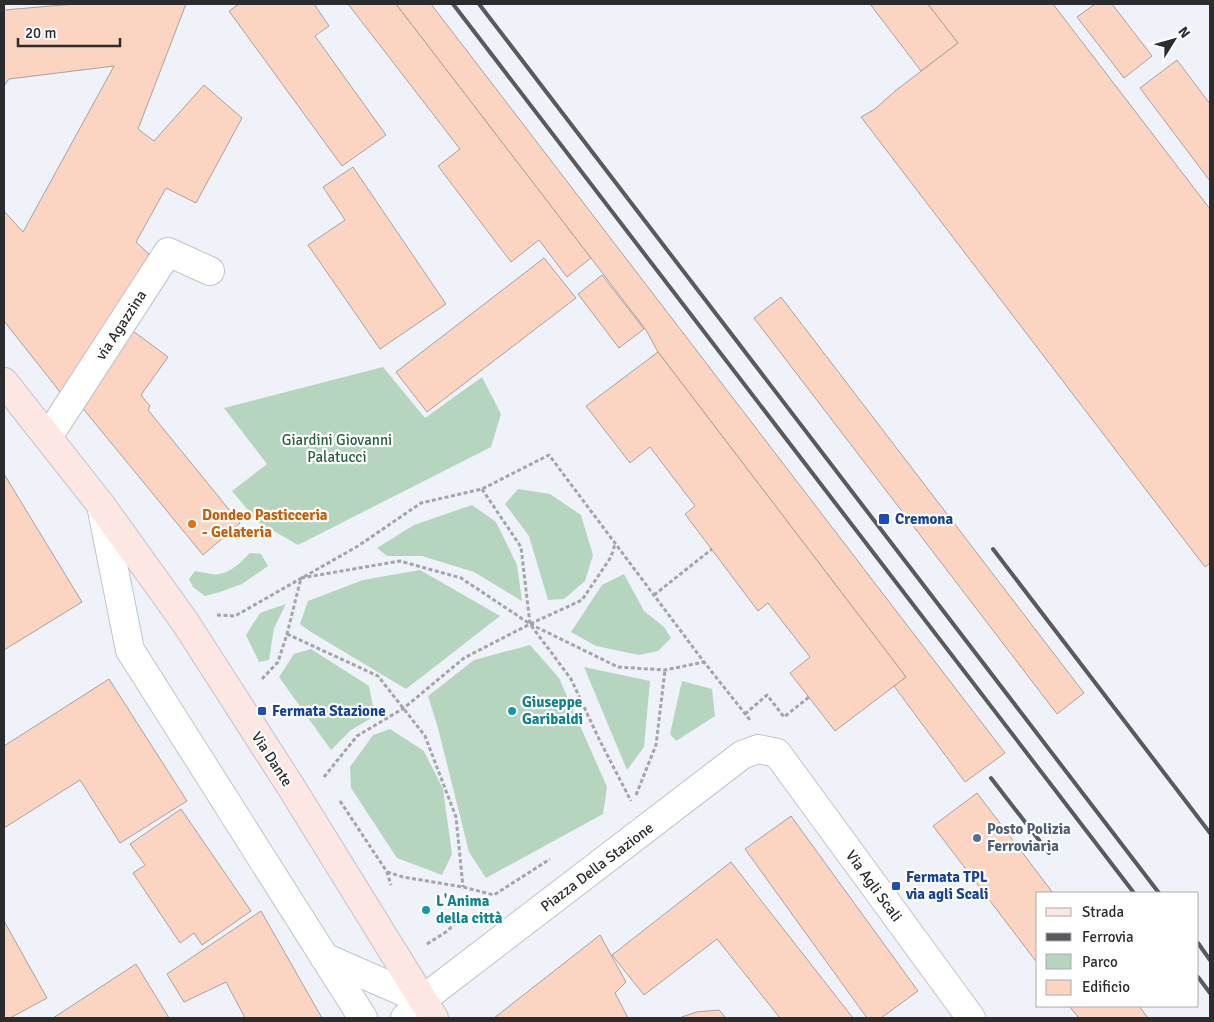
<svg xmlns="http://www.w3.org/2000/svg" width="1214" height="1022" font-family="Signika,sans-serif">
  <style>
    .green { fill: #b5d5be }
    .building { fill: #fcd4c2; stroke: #a8a29f }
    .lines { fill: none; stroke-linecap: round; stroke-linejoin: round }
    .street-casing { stroke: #c1c4c9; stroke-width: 30 }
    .secondary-casing { stroke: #c1c4c9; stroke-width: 30 }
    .path { stroke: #a3a5aa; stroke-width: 3; stroke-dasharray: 4 2.5; stroke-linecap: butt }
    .street { stroke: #fff; stroke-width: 28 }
    .secondary { stroke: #fde7e2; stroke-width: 28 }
    .rail { stroke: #595a5d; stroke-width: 4 }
    .transit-dot { fill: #1a4fb4; stroke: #fff; stroke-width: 2 }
    .food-dot { fill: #e8710a; stroke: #fff; stroke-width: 2 }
    .culture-dot { fill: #0f9aa8; stroke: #fff; stroke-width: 2 }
    .service-dot { fill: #5c6f8a; stroke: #fff; stroke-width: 2 }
    .labels { text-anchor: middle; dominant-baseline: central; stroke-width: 4.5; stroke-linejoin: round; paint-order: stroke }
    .street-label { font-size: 15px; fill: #2b2c2e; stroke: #fff }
    .park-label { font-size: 15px; fill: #285f3d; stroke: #fff }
    .food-label { font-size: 15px; font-weight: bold; fill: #c56008; stroke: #fff; text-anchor: start }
    .transit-label { font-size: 15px; font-weight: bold; fill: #164399; stroke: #fff; text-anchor: start }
    .culture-label { font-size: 15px; font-weight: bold; fill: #0d838f; stroke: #fff; text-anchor: start }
    .service-label { font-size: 15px; font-weight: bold; fill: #4e5e75; stroke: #fff; text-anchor: start }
  </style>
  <rect width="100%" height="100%" fill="#eff2f8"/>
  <g class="green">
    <path d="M383,367l42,51 57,-41 19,37 -10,33 -193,98 -40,-23 -26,-31 35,-27 -43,-56z"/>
    <path d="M518,489l32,5 31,21 12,40 -8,26 -21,18 -16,1 -19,-64 -24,-32z"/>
    <path d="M472,505l24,17 21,43 5,36 -48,-29 -52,-16h-35l-10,-8 37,-23z"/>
    <path d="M250,553l11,1 7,12 -26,18 -22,8 -15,4 -12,-9 -4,-8 6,-8c6,1 11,2 16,3 16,3 29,-11 39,-21z"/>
    <path d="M420,570l80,46 -94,73 -95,-57 -11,-8 8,-23 55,-21z"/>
    <path d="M624,574l20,37 20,16 7,11 -13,13 -19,4 -43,-9 -25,-14 31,-47z"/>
    <path d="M286,604l-12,24 -5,32 -10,2 -13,-27 14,-22z"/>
    <path d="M530,645l29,33 48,109 -4,27 -117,64 -17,-26 -31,-124 -10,-32 46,-36z"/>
    <path d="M311,649l58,37 6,30 -24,14 -20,20 -52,-73 15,-23z"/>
    <path d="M584,667l66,14 -6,66 -17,23z"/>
    <path d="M682,681l30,8 3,27 -39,25 -6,-7z"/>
    <path d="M390,729l34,22 19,38 9,65 -10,21 -45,-17 -46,-70 -1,-21 23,-32z"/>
  </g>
  <g class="building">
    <path d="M75,4h111l-48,125 16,12 50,-56 38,33 -46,85 -30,-15 -30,54 13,12 -85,143 -60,-76v-110l19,21 91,-166 -105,13 -5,7v-76z"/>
    <path d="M239,4h75l15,22 -14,10 71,99 -44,31 -113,-155z"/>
    <path d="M348,4h48l195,254 -24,19 -28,-37 -28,22 -73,-96 22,-17z"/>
    <path d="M396,4h35l574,749 -40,29 -71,-96 12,-9 -248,-325 -12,-22 -55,-72z"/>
    <path d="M870,4h58l30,39 -37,28z"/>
    <path d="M928,4h125l157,205v354l-5,4 -344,-450 14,-8 20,-18 63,-48z"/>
    <path d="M1095,4h17l40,52 -28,22 -47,-61z"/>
    <path d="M1177,60l33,44v77l-70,-93z"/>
    <path d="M353,167l93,137 -66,45 -72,-104 37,-25 -22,-33z"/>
    <path d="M544,258l32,40 -149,114 -31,-40z"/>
    <path d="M602,275l42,54 -25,19 -41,-54z"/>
    <path d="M781,297l303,396 -27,21 -303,-396z"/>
    <path d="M133,331l35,26 -27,38 9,11 -2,4 92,113 -37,32 -122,-149z"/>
    <path d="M658,352l248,325 -71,54 -45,-58 20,-16 -42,-54 -10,8 -73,-97 10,-8 -45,-59 -20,16 -44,-57z"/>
    <path d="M4,474l78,128 -78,48z"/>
    <path d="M109,679l78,122 -67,42 -40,-63 -76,48v-82z"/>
    <path d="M977,793l76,100h-15v71l-105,-138z"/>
    <path d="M181,809l70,102 -49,34 -8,-12 -14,10 -47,-70 12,-8 -15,-21z"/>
    <path d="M791,816l127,175 -37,27h-14l-122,-169z"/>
    <path d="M731,862l122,156h-73l-63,-79 -73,56 -32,-40z"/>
    <path d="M261,911l61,107h-77l-19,-36 -42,20 -17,-28z"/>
    <path d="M4,921l43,77 -37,20h-6z"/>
    <path d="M600,935l26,47 -11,11 13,25h-134z"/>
    <path d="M136,964l33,54h-116z"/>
    <path d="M1069,1006h70l9,12h-69z"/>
    <path d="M719,1010l7,8h-47l17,-6z"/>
  </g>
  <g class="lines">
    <g class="street-casing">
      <g id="street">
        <path d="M48,437l120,-185 42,19"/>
        <path d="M101,505l29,145 233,368"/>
        <path d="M324,957l98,43"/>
        <path d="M405,1018l17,-18 320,-245 16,-6 19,4 194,265"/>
      </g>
    </g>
    <g class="secondary-casing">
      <path id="secondary" d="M4,382l97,123 84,117 108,168 141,228"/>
    </g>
    <g class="path">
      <path d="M482,489l39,58 9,77 41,55 28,60 32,62"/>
      <path d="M654,595l58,-46"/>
      <path d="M217,615l18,1 123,-70 63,-43 61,-14 67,-34 155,207 46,58"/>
      <path d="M287,634l91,42 47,60 31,81 7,70"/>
      <path d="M262,679l16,-17 9,-28 14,-56 99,-17 61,17 69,46 88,43 47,3 39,-8"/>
      <path d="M745,714l22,-19 17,22 25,-20"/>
      <path d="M324,777l33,-41 47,-28 60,-50 66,-34 52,-24 29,-43 4,-13"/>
      <path d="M636,795l20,-50 9,-75"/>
      <path d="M340,801l47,71 4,13"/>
      <path d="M387,872l16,5 60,10 31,8 56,-36"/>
      <path d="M427,944l19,-12 12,-11"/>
    </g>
    <use href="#street" class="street"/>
    <use href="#secondary" class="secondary"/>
    <g class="rail">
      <path d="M453,4l681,889"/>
      <path d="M479,4l680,889"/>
      <path d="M993,549l217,284"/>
      <path d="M991,778l58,75"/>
      <path d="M1198,943l12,17"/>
      <path d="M1198,977l12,16"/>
    </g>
  </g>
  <g class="transit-dot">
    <rect x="878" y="513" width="12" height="12" rx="2.5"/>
    <rect x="257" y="706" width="10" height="10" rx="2.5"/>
    <rect x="891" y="881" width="10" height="10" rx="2.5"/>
  </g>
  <circle class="food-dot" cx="192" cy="524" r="5"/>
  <g class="culture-dot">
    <circle cx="512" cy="711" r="5"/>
    <circle cx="426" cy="910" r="5"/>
  </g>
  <circle class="service-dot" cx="977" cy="838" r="5"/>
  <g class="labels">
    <g class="street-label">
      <text transform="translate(121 325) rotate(-57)">via Agazzina</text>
      <text transform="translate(272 759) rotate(57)">Via Dante</text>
      <text transform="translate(597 867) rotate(-37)">Piazza Della Stazione</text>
      <text transform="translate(874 886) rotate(54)">Via Agli Scali</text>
    </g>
    <g class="park-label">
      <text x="337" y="440">Giardini Giovanni<tspan x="337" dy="17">Palatucci</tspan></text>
    </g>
    <g class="food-label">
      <text x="202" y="515">Dondeo Pasticceria<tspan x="202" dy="17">- Gelateria</tspan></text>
    </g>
    <g class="transit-label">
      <text x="895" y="519">Cremona</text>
      <text x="272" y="711">Fermata Stazione</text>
      <text x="906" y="877">Fermata TPL<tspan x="906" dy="17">via agli Scali</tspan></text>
    </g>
    <g class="culture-label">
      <text x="522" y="702">Giuseppe<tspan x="522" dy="17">Garibaldi</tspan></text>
      <text x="436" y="901">L'Anima<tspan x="436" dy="17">della città</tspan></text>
    </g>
    <g class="service-label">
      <text x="987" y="829">Posto Polizia<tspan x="987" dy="17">Ferroviaria</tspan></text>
    </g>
  </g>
  <rect width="1214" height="1022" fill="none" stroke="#2b2c2e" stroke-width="10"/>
  <rect x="1036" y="892" width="162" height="115" fill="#ffffff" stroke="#aaabab"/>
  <rect x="1046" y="908" width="25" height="8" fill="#fde7e2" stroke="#aaabab"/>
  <text x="1082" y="917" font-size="15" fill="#2b2c2e">Strada</text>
  <rect x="1046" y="933" width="25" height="8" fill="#595a5d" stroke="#aaabab"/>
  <text x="1082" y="942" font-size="15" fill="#2b2c2e">Ferrovia</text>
  <rect x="1046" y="954" width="25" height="15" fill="#b5d5be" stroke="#aaabab"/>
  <text x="1082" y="967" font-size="15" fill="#2b2c2e">Parco</text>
  <rect x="1046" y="980" width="25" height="15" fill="#fcd4c2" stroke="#aaabab"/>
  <text x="1082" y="992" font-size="15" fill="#2b2c2e">Edificio</text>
  <g transform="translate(1174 40) rotate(53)" stroke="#ffffff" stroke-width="4" paint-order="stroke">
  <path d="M0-4L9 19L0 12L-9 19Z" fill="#2b2c2e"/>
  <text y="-8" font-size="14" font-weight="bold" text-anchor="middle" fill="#2b2c2e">N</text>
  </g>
  <path d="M18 38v8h102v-8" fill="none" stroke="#2b2c2e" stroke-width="2.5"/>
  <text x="25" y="38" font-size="15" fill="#2b2c2e" stroke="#ffffff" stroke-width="4" paint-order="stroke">20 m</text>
</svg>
